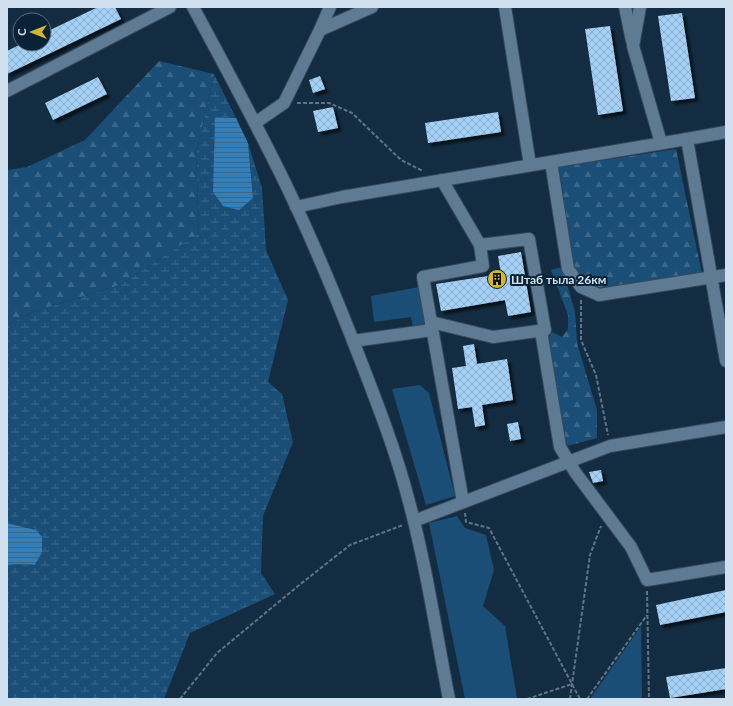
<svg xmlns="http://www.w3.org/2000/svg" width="733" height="706" font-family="Lato,sans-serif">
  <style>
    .grass { fill: #1a4e76 }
    .forest { fill: url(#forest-firs) }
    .wetland { fill: url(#wetland-marsh) }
    .water { fill: url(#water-rules) }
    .building { fill: url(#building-cross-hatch); filter: url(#shadow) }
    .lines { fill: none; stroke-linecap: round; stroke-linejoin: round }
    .minor-casing { stroke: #36495b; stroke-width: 14 }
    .path { stroke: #5f7486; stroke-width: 2; stroke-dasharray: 4 2; stroke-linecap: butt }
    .minor { stroke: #5f7a93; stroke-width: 12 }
    .labels { text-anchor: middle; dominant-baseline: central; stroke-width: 4; stroke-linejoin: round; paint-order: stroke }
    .poi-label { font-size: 12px; font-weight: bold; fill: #d1e0ee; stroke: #092236; text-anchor: start }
  </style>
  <defs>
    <pattern id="forest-firs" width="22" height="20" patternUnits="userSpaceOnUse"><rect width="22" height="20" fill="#1a4e76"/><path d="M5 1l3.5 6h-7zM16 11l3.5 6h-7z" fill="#3a678a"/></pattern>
    <pattern id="wetland-marsh" width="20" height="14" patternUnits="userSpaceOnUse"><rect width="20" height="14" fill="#1a4e76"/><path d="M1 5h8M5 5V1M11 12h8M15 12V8" fill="none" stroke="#3a678a"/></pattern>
    <pattern id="water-rules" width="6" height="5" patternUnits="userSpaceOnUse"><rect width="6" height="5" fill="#347fba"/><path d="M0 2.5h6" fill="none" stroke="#38678c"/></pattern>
    <pattern id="building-cross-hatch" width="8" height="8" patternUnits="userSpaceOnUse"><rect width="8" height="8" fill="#a5d0f6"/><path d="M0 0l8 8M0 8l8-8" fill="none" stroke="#8cadca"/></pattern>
    <filter id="shadow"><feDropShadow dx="3.5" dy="3.5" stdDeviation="1" flood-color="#0009"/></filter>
  </defs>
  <rect width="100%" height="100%" fill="#132c41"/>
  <g class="grass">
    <path d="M419,287l8,38 -14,2 -2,-10 -37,5 -3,-26z"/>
    <path d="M420,385l9,8 26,103 -29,9 -34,-116z"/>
    <path d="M457,516l8,12 21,7 8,35 -11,36 22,20 12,72 -2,1h-50l-36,-176z"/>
    <path d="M641,626l1,73h-52z"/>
  </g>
  <g class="forest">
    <path d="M159,61l55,13 -18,81 3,78 -79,52 -87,27 -26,13v-155l20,-3 58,-27z"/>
    <path d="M676,149l26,125 -101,17 -13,-3 -15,-20 -14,-101z"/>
    <path d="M562,267l13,45 2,31 20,67v28l-33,9 -18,-107 6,-8 10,5 6,-8v-14l-17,-45z"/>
  </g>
  <path class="wetland" d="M214,74l22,44 -20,-1c-3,25 -1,50 -3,75l40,6 -5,-55 14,45 4,62 22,50 -20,82 14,12 11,48 -30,74 -2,57 14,21 -85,39 -26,66h-157v-134l15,-1 13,1 7,-14 -6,-21 -29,-7v-198l26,-13 87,-27 79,-52 -3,-78z"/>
  <g class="water">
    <path d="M215,117l21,1 12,25 5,55 -14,12 -16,-4 -10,-14z"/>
    <path d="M7,523l29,7 6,7v15l-7,13 -13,-1 -15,1z"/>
  </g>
  <g class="building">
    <path d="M98,7h17l6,12 -114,55v-23l14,-7h23v-11z"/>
    <path d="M682,13l13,85 -24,3 -13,-85z"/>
    <path d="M610,26l13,85 -25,4 -13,-86z"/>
    <path d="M320,76l5,13 -12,4 -4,-13z"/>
    <path d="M98,77l9,17 -54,26 -8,-17z"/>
    <path d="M333,107l5,21 -20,4 -5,-21z"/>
    <path d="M498,112l3,20 -73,11 -3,-20z"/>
    <path d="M521,252l10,60 -23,4 -3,-16 -64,11 -5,-27 65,-10 -3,-18z"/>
    <path d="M474,344l3,20 30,-5 6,41 -31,5 3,20 -10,2 -3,-20 -14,2 -6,-41 14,-2 -3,-20z"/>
    <path d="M518,422l3,17 -11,2 -3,-17z"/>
    <path d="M601,470l2,11 -10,2 -4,-11z"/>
    <path d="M726,590v22l-66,13 -4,-20z"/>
    <path d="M726,668v21l-56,9 -4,-21z"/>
  </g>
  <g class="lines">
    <g class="minor-casing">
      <g id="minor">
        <path d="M193,7c32,59 64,118 93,178 28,58 53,119 76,179 17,44 34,88 46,134 18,66 28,134 41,201"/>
        <path d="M505,7l25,158"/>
        <path d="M625,7l7,34"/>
        <path d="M640,7l-7,39 28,97"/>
        <path d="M320,30l52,-23"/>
        <path d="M7,91l163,-84"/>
        <path d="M255,123l29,-20 36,-73 10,-23"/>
        <path d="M687,139l39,-7"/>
        <path d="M551,162l17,107 13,18 18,8 127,-20"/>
        <path d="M296,207l46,-10 345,-58 39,222"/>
        <path d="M431,322l62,15 52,-7 -16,-91 -49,6 -38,-65"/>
        <path d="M541,331l19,116 15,25 56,75 16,33 79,-13"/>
        <path d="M353,341l79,-11"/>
        <path d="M463,502l-40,-225 60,-11 -3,-21"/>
        <path d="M414,521l196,-75 116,-19"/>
      </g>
    </g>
    <g class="path">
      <path d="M297,103h32l23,10 49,47 22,11"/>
      <path d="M581,300v40l15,35 12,60"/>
      <path d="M465,513l1,9 23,6 91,171"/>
      <path d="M647,591l2,108"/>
      <path d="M180,699l37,-46 81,-67 52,-41 53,-20"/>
      <path d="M527,699l45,-15"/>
      <path d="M570,699l20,-144 11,-29"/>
      <path d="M587,699l60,-84"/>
    </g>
    <use href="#minor" class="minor"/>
  </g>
  <defs>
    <g id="building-disc" transform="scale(1)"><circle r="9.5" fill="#d3b635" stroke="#092236"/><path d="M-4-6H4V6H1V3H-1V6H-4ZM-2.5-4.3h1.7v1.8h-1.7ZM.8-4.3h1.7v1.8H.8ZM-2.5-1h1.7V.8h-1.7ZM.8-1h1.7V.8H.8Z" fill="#111"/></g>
  </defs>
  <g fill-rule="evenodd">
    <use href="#building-disc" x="497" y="279"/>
  </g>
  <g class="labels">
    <g class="poi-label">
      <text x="511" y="279">Штаб тыла 26км</text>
    </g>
  </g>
  <rect width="733" height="706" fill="none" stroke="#d1e0ee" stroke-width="16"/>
  <g transform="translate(32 32) rotate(270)"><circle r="19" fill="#092236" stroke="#596e80"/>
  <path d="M0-3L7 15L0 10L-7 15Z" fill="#d3b635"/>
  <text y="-6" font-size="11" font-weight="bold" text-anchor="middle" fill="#d1e0ee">С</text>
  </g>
</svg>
